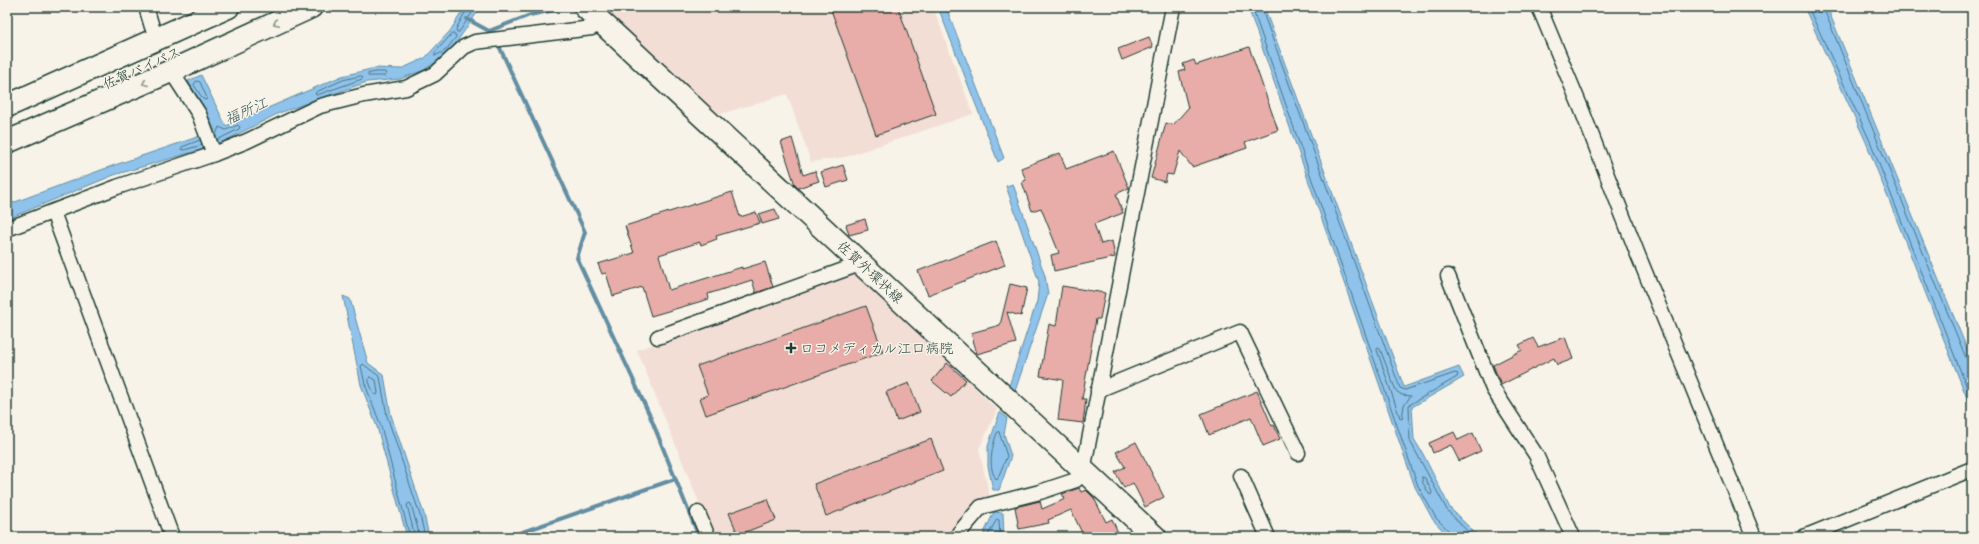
<svg xmlns="http://www.w3.org/2000/svg" width="1979" height="544" font-family="'Comic Neue','Klee One',sans-serif">
  <style>
    .built { fill: #f2ded5 }
    .water { fill: #8fc3ec; stroke: #628da2 }
    .lines { fill: none; stroke-linecap: round; stroke-linejoin: round }
    .shore { stroke: #4c737e; stroke-width: 1 }
    .stream { stroke: #628da2; stroke-width: 4 }
    .building { fill: #e8ada8; stroke: #1f3d34 }
    .minor-casing { stroke: #1f3d34; stroke-width: 17 }
    .primary-casing { stroke: #1f3d34; stroke-width: 25 }
    .trunk-casing { stroke: #1f3d34; stroke-width: 25 }
    .minor { stroke: #f7f3e8; stroke-width: 14 }
    .primary { stroke: #f7f3e8; stroke-width: 22 }
    .trunk { stroke: #f7f3e8; stroke-width: 22 }
    .oneway { stroke: #8b988e }
    .poi-dot { fill: #1f3d34; stroke: #f7f3e8; stroke-width: 1.5 }
    .labels { text-anchor: middle; dominant-baseline: central; stroke-width: 3; stroke-linejoin: round; paint-order: stroke }
    .street-label { font-size: 14px; fill: #1f3d34; stroke: #f7f3e8 }
    .poi-label { font-size: 14px; fill: #1f3d34; stroke: #f7f3e8; text-anchor: start }
    .water-label { font-size: 15px; font-style: italic; fill: #355859; stroke: #f7f3e8 }
  </style>
  <rect width="100%" height="100%" fill="#f7f3e8"/>
  <filter id="ink" filterUnits="userSpaceOnUse"><feTurbulence type="fractalNoise" baseFrequency=".025" numOctaves="2"/><feDisplacementMap in="SourceGraphic" scale="8" xChannelSelector="R" yChannelSelector="G"/><feConvolveMatrix kernelMatrix="1 2 1 2 8 2 1 2 1" color-interpolation-filters="sRGB"/></filter>
  <g filter="url(#ink)">
    <g class="built">
      <path d="M606,7h327l40,107 -128,43 -34,5 -24,-68 -73,22 -39,-41 -72,-64z"/>
      <path d="M856,272l87,82 54,56 -18,39 11,49 -14,6 -23,26 -2,7h-238l-76,-187z"/>
    </g>
    <g class="water">
      <path d="M465,7h16l-32,46 -25,17 -24,9 -33,3 -88,31 -62,32 -103,30 -107,44v-14l105,-39 103,-35 -9,-20 -18,-30 13,-6 25,51 116,-50 33,-8 26,1 24,-11 25,-27z"/>
      <path d="M938,7h8l58,151 -6,4z"/>
      <path d="M1248,7h16l140,380 55,-20 5,10 -52,30 2,32 9,15 27,54 29,29h-30l-16,-17 -18,-33z"/>
      <path d="M1804,7h23l145,354v50l-106,-269z"/>
      <path d="M1013,184l32,92 3,18 -33,97 -6,-5 28,-85 2,-19 -33,-96z"/>
      <path d="M343,296l7,3 18,64 16,12 7,40 33,99 5,23h-22l-30,-110 -16,-42z"/>
      <path d="M1000,412l7,6 -3,16 7,22 -12,34h-6l-5,-24v-20z"/>
      <path d="M994,512l9,1 1,24h-22z"/>
    </g>
    <g class="lines">
      <g class="shore">
        <path d="M468,7l-12,22 1,3h2l17,-25"/>
        <path d="M1252,7l166,479 18,32 15,15 1,4"/>
        <path d="M1261,7l139,381 5,2 50,-17 3,1 -1,3 -48,28 1,36 37,69 26,27"/>
        <path d="M1808,7l62,134 102,259"/>
        <path d="M1823,7l143,351 6,3"/>
        <path d="M452,34h3l1,3 -10,13 -11,6v-3z"/>
        <path d="M376,72h9l1,3 -1,1h-17v-2z"/>
        <path d="M361,76l2,1 -1,2 -45,16 -2,-1 1,-2 27,-12z"/>
        <path d="M197,81l3,1 7,16 -1,2 -3,-1 -9,-14z"/>
        <path d="M216,135l3,-8 7,3 12,-5 2,2 -1,2 -22,11"/>
        <path d="M200,140l-18,7 -1,2 3,1 18,-5"/>
        <path d="M1378,348l2,1 16,42 6,4 9,1 -7,9 -2,14 -2,-1 -23,-68z"/>
        <path d="M370,377l6,3 2,13 -1,2 -3,-1 -5,-12z"/>
        <path d="M999,432l8,24 -10,24c-10,-11 -5,-34 0,-47z"/>
        <path d="M1422,477l3,1 7,14 -1,3 -2,-1 -6,-11z"/>
        <path d="M410,537l-29,-111 -16,-42 -4,-18 2,-2 17,13 7,39 33,99 5,22"/>
        <path d="M415,537l-8,-32 2,-2 2,1 9,33"/>
        <path d="M987,537l10,-18 2,1 1,17"/>
      </g>
      <g class="stream">
        <path d="M467,19l22,12 41,-16 34,-7"/>
        <path d="M499,46l86,186 -8,26 73,158 49,121"/>
        <path d="M508,537l167,-58"/>
      </g>
    </g>
    <g class="building">
      <path d="M830,7h68l38,107 -60,21z"/>
      <path d="M1149,37l4,10 -31,13 -4,-11z"/>
      <path d="M1249,47l29,83 -33,12 2,6 -55,19 -12,-16 -7,24 -6,-1 -2,8 -14,-4 15,-55 7,2 15,-17 -9,-36 6,-2 -2,-6 11,-4 2,5z"/>
      <path d="M792,138l11,37 12,-4 4,10 -21,7 -3,-3 -14,-43z"/>
      <path d="M1114,151l15,37 -13,6 7,19 -29,11 7,20 11,-3 3,16 -61,14 -3,-16 8,-2 -18,-45 -9,3 -10,-29 4,-2 -5,-12 39,-15 6,16z"/>
      <path d="M843,165l5,15 -22,7 -5,-15z"/>
      <path d="M732,192l8,25 16,-5 4,11 -44,13 1,3 -16,6 -1,-3 -41,13 10,35 73,-23v2l23,-7 8,25 -17,6 -4,-13 -44,14 1,5 -58,17 -9,-29 -29,9 -7,-23 -4,1 -4,-10 36,-11 -9,-27z"/>
      <path d="M775,209l4,10 -17,5 -3,-10z"/>
      <path d="M865,219l3,11 -19,5 -3,-10z"/>
      <path d="M996,241l9,24 -77,30 -10,-24z"/>
      <path d="M1010,284l17,4 -6,28 -14,-4 9,31 -39,11 -6,-21 29,-8z"/>
      <path d="M1062,286l43,7 -5,26h-4l-14,80h4l-3,24 -25,-3 5,-40 -23,-4 9,-52 7,2z"/>
      <path d="M866,306l17,46 -177,63 -6,-17 8,-3 -11,-29z"/>
      <path d="M1565,337l8,22 -16,6 -3,-7 -53,27 -8,-20 29,-15 -3,-5 14,-7 5,9z"/>
      <path d="M947,363l19,17 -15,17 -19,-16z"/>
      <path d="M909,383l11,29 -23,9 -11,-29z"/>
      <path d="M1257,391l15,35 2,-1 6,14 -17,7 -12,-29 -42,18 -8,-21z"/>
      <path d="M1454,432l4,8 15,-7 8,18 -22,10 -8,-16 -18,8 -4,-10z"/>
      <path d="M931,439l12,32 -117,45 -12,-32z"/>
      <path d="M1136,442l28,55 -19,10 -12,-24 -9,5 -9,-16 10,-5 -9,-15z"/>
      <path d="M1079,488l2,4 5,-2 8,8 12,24 6,-3 8,18h-36l-13,-27 -23,10 1,3 -30,6 -4,-22 25,-6 2,8 23,-10 -3,-5z"/>
      <path d="M768,499l8,21 -38,15 -9,-22z"/>
    </g>
    <g class="lines">
      <g class="minor-casing">
        <g id="minor">
          <path d="M146,7l6,20"/>
          <path d="M1539,7l42,101 57,147 116,282"/>
          <path d="M171,71l28,43 15,40"/>
          <path d="M53,212l119,325"/>
          <path d="M7,229l110,-42 97,-33 33,-13 73,-35 44,-11 42,-7 29,-14 29,-27 11,-5 117,-14 8,-6"/>
          <path d="M1448,276l45,113 43,66 37,82"/>
          <path d="M658,337l202,-73"/>
          <path d="M1098,390l142,-58 58,121"/>
          <path d="M1241,476l27,61"/>
          <path d="M698,513l10,24"/>
          <path d="M957,537l2,-4 22,-26 59,-15 36,-12 7,-9 90,-464"/>
          <path d="M1804,537l168,-68"/>
        </g>
      </g>
      <g class="primary-casing">
        <path id="primary" d="M585,7l570,530"/>
      </g>
      <g class="trunk-casing">
        <g id="trunk">
          <path d="M7,106l221,-99"/>
          <path d="M7,142l164,-71 140,-64"/>
        </g>
      </g>
      <use href="#minor" class="minor"/>
      <use href="#primary" class="primary"/>
      <use href="#trunk" class="trunk"/>
    </g>
    <defs><path id="oneway-chevron" d="M-2-3.5L2.5 0L-2 3.5" fill="none" stroke-width="1.6" stroke-linecap="round" stroke-linejoin="round"/></defs>
    <g class="oneway">
      <use href="#oneway-chevron" transform="translate(276 23) rotate(155)"/>
      <use href="#oneway-chevron" transform="translate(145 83) rotate(157)"/>
    </g>
  </g>
  <path class="poi-dot" d="M789 342h4v4h4v4h-4v4h-4v-4h-4v-4h4z"/>
  <g class="labels">
    <g class="street-label">
      <text transform="translate(142 68) rotate(-24)">佐賀バイパス</text>
      <text transform="translate(870 272) rotate(43)">佐賀外環状線</text>
    </g>
    <g class="poi-label">
      <text x="800" y="348">ロコメディカル江口病院</text>
    </g>
    <g class="water-label">
      <text transform="translate(246 111) rotate(-24)">福所江</text>
    </g>
  </g>
  <rect width="1979" height="544" fill="none" stroke="#f7f3e8" stroke-width="24"/>
  <rect x="12" y="12" width="1955" height="520" fill="none" stroke="#1f3d34" stroke-width="1.5" filter="url(#ink)"/>
</svg>
